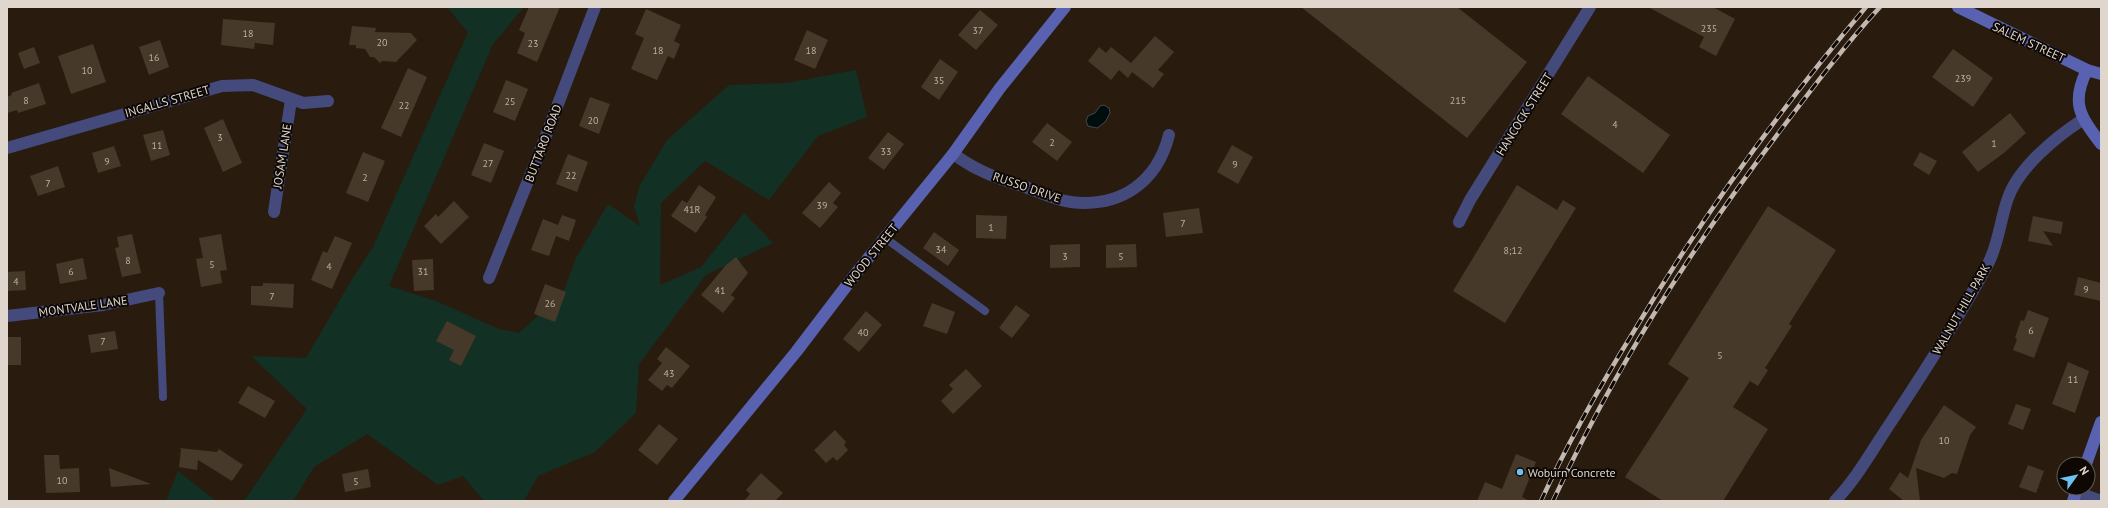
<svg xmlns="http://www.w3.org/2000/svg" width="2108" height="508" font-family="'PT Sans',sans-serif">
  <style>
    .green { fill: #123023 }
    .water { fill: #000d0e; stroke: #434947 }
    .building { fill: #463929 }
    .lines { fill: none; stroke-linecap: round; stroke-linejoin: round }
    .lane { stroke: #444b7c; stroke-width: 8 }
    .street { stroke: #444b7c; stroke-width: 12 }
    .secondary { stroke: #5862b1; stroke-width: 12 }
    .rail-casing { stroke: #c2b8af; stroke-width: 4.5 }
    .rail { stroke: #0e0804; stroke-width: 3; stroke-dasharray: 9; stroke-linecap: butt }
    .poi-dot { fill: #6ec2f3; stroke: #0e0804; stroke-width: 1.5 }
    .labels { text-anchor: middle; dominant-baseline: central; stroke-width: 4; stroke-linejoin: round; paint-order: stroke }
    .number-label { font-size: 10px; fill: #b9afa4 }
    .street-label { font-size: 12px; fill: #dfd6cd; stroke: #0e0804 }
    .poi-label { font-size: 12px; fill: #dfd6cd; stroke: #0e0804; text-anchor: start }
  </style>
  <rect width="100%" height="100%" fill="#291c0f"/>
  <g class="green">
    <path d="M447,7h77l-31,37 -104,242 47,15 63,28 20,4 44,-40 13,-35 32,-54 32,22 -6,-19 5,-20 28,-47 62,-55 58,-2 69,-13 11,47 -49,19 -49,64 -64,-39 -44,42 -1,82 41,-18 43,-54 29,30 -67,32 -67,89 -3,49 -41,39 -57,24 -14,25h-40l-21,-25 -25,9 -71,-51 -53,33 -21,34h-49l63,-92 -56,-53 55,2 46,-79 21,-32 95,-215z"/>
    <path d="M178,471l38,30h-50z"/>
  </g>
  <path class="water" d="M1104,105l5,3 1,5 -5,9 -8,6 -9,-2 -2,-5 2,-5 7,-3 5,-7z"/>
  <g class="building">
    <path d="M529,7h31l-23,55 -20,-9 8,-20 -6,-3z"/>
    <path d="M1301,7h156l70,55 -60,76z"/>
    <path d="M1648,7h65l22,12 -19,37 -17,-9 5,-10z"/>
    <path d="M646,9l35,16 -7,16 6,3 -6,15 -6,-3 -11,24 -26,-11 13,-31 -9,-4z"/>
    <path d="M980,10l18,15 -22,25 -18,-15z"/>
    <path d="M223,19l52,4 -2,22 -18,-2 -1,6 -33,-4z"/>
    <path d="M352,26l24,2 -1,4 36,1 6,7 -21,22 -14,-1 -2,2 -6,-6h-4l-5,-8 -9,-1v-3h-7z"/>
    <path d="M807,30l21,10 -13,29 -21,-9z"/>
    <path d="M1155,36l19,16 -16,18 6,4 -11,14 -21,-16 -4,6 -9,-8 -8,10 -23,-19 11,-14 7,6 5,-6 20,16z"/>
    <path d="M160,40l9,27 -20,8 -10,-28z"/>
    <path d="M93,44l13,38 -35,12 -13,-38z"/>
    <path d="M34,47l6,16 -16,6 -6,-16z"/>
    <path d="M1953,49l40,29 -20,29 -41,-30z"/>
    <path d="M940,59l18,13 -19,28 -18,-13z"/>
    <path d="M408,68l19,9 -26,60 -20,-9z"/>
    <path d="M1588,76l82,59 -27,38 -82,-59z"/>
    <path d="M506,80l22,9 -13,32 -22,-9z"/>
    <path d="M39,83l7,21 -28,9 -1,-3 -10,3v-16l5,-2 -1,-2z"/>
    <path d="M590,97l20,7 -11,30 -20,-8z"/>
    <path d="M2010,113l16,20 -22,20 -26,19 -16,-20z"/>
    <path d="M223,119l19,44 -19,9 -19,-44z"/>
    <path d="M1047,123l25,19 -15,19 -25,-19z"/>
    <path d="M163,130l7,25 -19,6 -8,-26z"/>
    <path d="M888,132l16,12 -20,26 -16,-12z"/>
    <path d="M484,143l20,8 -13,32 -20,-8z"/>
    <path d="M1232,145l21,12 -15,27 -21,-12z"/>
    <path d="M114,146l7,20 -23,7 -6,-20z"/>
    <path d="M363,152l22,9 -17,41 -22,-9z"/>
    <path d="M1920,152l17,9 -8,14 -16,-10z"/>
    <path d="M568,154l20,8 -11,30 -21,-8z"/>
    <path d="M58,166l7,21 -27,9 -8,-20z"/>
    <path d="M829,182l12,11 -8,10 5,4 -18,21 -18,-15z"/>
    <path d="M699,185l17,12 -11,18 2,2 -11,16 -25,-17 11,-16 5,3z"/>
    <path d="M1517,185l40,25 6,-10 13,8 -71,115 -52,-32z"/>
    <path d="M454,201l15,16 -28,27 -17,-18 12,-12 2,3z"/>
    <path d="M1768,206l68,44 -47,74 3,2 -27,42 3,2 -10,16 -8,-5 -17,26 35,22 -45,72h-60l-38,-24 64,-99 -21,-14z"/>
    <path d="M1199,208l4,25 -37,4 -3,-24z"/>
    <path d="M562,215l14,5 -7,21 -13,-5 -7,20 -18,-6 12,-31 15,6z"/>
    <path d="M976,215l31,1 -1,23 -30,-1z"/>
    <path d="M2033,216l30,6 -2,12 -18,-3 10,15 -25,-5z"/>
    <path d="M934,232l25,18 -11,16 -25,-18z"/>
    <path d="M132,234l9,39 -19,4 -7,-29 4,-1 -2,-10z"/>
    <path d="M221,234l6,36 -7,1 2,12 -21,4 -5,-28 7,-1 -4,-20z"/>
    <path d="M335,236l17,7 -20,46 -21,-9 12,-29 4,2z"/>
    <path d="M1080,244v23l-30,1v-23z"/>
    <path d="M1136,244l1,23 -31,1v-23z"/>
    <path d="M736,257l12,16 -17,22 4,3 -12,15 -22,-18 25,-30z"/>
    <path d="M83,258l4,21 -27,5 -4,-20z"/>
    <path d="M433,259l1,31 -20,1 -2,-31z"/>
    <path d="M25,271l1,19 -19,1v-19z"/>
    <path d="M2078,277l23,6v18l-27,-6z"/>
    <path d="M263,283l31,1 -1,24 -42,-3v-19h12z"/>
    <path d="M545,284l21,8 -11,30 -21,-8z"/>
    <path d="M932,303l23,9 -8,22 -24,-8z"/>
    <path d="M1016,305l14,10 -18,23 -13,-10z"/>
    <path d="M2028,310l21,8 -15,40 -21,-8 4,-11 -2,-1 6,-18 3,1z"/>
    <path d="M866,311l16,14 -23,27 -16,-13z"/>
    <path d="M447,321l29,15 -15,30 -12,-6 5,-10 -18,-9z"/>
    <path d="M115,331l3,18 -27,4 -3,-18z"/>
    <rect x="7" y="337" width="14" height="28"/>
    <path d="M666,347l24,19 -18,22 -5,-3 -5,6 -14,-11 14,-17 -5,-4z"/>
    <path d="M2068,362l21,9 -14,42 -23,-9z"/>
    <path d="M966,369l16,17 -29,28 -12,-13 12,-12 -4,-4z"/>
    <path d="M248,386l27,15 -10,17 -27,-15z"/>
    <path d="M2016,404l15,5 -8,21 -15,-6z"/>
    <path d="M1944,405l32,22 -6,8 -13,39 -5,-1 -8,5 -28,-10 4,33h-16l-15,-12 11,-17 8,6 13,-38z"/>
    <path d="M659,424l19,15 -21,26 -19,-15z"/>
    <path d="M835,430l11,12 -2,3 4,5 -11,11 -4,-4 -7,6 -12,-13z"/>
    <path d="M179,448l38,4 2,-3 24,16 -11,16 -34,-21 -1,10 -18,-3 2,-18z"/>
    <path d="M1516,454l20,8 -14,35 8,4h-53l8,-19 17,7z"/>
    <path d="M44,455h15l1,14 19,-1 1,24 -34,1z"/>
    <path d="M2028,465l16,6 -8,22 -17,-6z"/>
    <path d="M109,468l42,16 -40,3z"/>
    <path d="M368,469l3,18 -26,5 -3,-18z"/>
    <path d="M761,473l22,20 -8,8h-31l6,-7 -4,-4z"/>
  </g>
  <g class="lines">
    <g class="lane">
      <path d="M885,238l100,73"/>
      <path d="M159,293l4,104"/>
    </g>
    <g class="street">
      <path d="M7,148l215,-62 31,-1 50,18 25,-2"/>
      <path d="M953,154c9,6 19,13 29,17 13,7 29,11 43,16 15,5 30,13 46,15 50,6 86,-20 98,-67"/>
      <path d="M274,212l17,-112"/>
      <path d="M1459,222l11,-22 120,-193"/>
      <path d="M489,278l53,-132 53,-139"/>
      <path d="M7,316l96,-11 56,-12"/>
      <path d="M2076,492l25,9"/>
      <path d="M1835,501c23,-24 39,-54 58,-82 33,-50 66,-101 95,-155 11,-21 12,-44 20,-66 11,-31 48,-61 74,-78"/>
    </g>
    <g class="secondary">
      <path d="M1958,7l129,63 14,4"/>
      <path d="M2087,70c-17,34 -6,47 14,74"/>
      <path d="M2086,464l15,-42"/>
      <path d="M674,501l122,-149 61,-80 96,-118 47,-66 65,-81"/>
      <path d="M2073,501l4,-13"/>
    </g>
    <g class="rail-casing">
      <g id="rail">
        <path d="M1541,501c27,-59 59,-115 93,-170 69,-116 145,-221 232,-324"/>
        <path d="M1553,501c60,-130 143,-260 230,-374 31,-41 62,-82 97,-120"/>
      </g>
    </g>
    <use href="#rail" class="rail"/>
  </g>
  <circle class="poi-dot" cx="1520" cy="472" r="4"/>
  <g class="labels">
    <g class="number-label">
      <text x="1709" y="28">235</text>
      <text x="978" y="30">37</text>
      <text x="248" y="33">18</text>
      <text x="382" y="42">20</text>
      <text x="533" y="43">23</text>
      <text x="658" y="50">18</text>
      <text x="811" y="50">18</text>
      <text x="154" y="57">16</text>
      <text x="87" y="70">10</text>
      <text x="1963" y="78">239</text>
      <text x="939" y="80">35</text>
      <text x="26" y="100">8</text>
      <text x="1458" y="100">215</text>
      <text x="510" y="101">25</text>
      <text x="404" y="105">22</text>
      <text x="593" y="120">20</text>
      <text x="1615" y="124">4</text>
      <text x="220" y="137">3</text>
      <text x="1052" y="142">2</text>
      <text x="1994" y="143">1</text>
      <text x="157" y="145">11</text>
      <text x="886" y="151">33</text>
      <text x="107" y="161">9</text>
      <text x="488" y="163">27</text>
      <text x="1235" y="164">9</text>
      <text x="571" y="175">22</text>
      <text x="365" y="177">2</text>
      <text x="48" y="183">7</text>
      <text x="822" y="205">39</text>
      <text x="692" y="209">41R</text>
      <text x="1183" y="223">7</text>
      <text x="991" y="227">1</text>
      <text x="941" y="249">34</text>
      <text x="1513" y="250">8;12</text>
      <text x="1065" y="256">3</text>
      <text x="1121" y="256">5</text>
      <text x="128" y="260">8</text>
      <text x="212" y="264">5</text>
      <text x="329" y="266">4</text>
      <text x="71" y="271">6</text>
      <text x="423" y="271">31</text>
      <text x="16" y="281">4</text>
      <text x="2086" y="289">9</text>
      <text x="720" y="290">41</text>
      <text x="272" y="296">7</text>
      <text x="550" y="303">26</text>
      <text x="2031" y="330">6</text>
      <text x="863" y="332">40</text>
      <text x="103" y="341">7</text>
      <text x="1720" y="355">5</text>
      <text x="669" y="373">43</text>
      <text x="2073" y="379">11</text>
      <text x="1944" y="440">10</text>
      <text x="62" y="480">10</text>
      <text x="356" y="481">5</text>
    </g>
    <g class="street-label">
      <text transform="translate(2029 42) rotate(25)">SALEM STREET</text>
      <text transform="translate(167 101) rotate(-16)">INGALLS STREET</text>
      <text transform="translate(1524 114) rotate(-58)">HANCOCK STREET</text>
      <text transform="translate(543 143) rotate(-69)">BUTTARO ROAD</text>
      <text transform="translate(282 156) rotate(-81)">JOSAM LANE</text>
      <text transform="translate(1027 187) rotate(19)">RUSSO DRIVE</text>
      <text transform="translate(871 255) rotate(-51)">WOOD STREET</text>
      <text transform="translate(83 306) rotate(-8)">MONTVALE LANE</text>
      <text transform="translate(1961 309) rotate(-60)">WALNUT HILL PARK</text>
    </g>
    <g class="poi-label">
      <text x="1528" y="472">Woburn Concrete</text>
    </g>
  </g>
  <rect width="2108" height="508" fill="none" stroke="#dfd6cd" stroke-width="16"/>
  <g transform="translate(2076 476) rotate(57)"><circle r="19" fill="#0e0804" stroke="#625a54"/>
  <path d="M0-3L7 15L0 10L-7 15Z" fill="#6ec2f3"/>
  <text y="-6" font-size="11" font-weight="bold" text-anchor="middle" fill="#dfd6cd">N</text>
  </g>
</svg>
